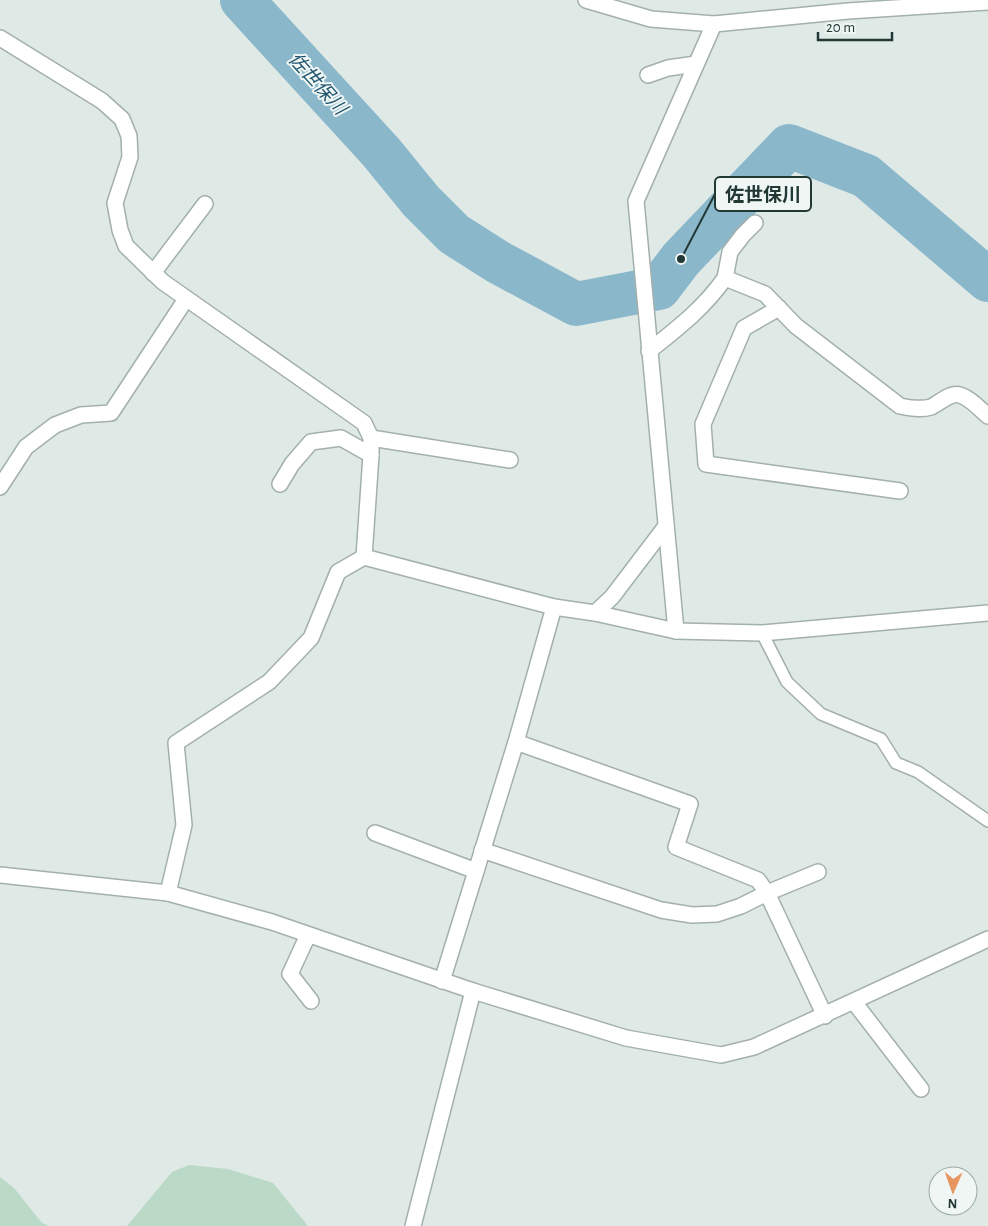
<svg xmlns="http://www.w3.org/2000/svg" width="988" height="1226" font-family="'Alegreya Sans','Noto Sans JP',sans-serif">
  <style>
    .green { fill: #bad9c7 }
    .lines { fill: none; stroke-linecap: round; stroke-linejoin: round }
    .river { stroke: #8bb7cb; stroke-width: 44 }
    .lane-casing { stroke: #a3b0ad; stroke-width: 14 }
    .street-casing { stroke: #a3b0ad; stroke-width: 18 }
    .lane { stroke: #fff; stroke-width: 11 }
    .street { stroke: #fff; stroke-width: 15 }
    .labels { text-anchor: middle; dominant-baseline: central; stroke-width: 4; stroke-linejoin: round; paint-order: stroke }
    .water-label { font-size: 19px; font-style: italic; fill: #21556f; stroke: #eff6f4 }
    .leader { fill: none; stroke: #223835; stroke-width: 2 }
    .callout-dot { fill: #223835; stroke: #eff6f4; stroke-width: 2 }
    .callout { fill: #eff6f4; stroke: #223835; stroke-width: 2 }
    .callout-label { font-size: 19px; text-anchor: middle; font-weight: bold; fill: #223835 }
  </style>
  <rect width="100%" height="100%" fill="#dfe9e6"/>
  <g class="green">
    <path d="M189,1165l39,4 45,14 35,43h-181l45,-54z"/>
    <path d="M0,1177l14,11 28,35 7,3h-49z"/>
  </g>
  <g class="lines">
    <path class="river" d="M242,0l139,152 40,49 33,33 44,28 78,42 83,-16 22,-29 108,-113 77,30 122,104"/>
    <g class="lane-casing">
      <path id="lane" d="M762,633l25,49 34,32 60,25 15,24 22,9 70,49"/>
    </g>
    <g class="street-casing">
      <g id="street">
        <path d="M586,0l65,19 63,5 134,-13 140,-9"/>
        <path d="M714,24l-78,177 40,430 86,2 226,-20"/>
        <path d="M0,38l102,63 20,18 7,17 1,21 -15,46 5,27 6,16 37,36 201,141 7,15v17"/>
        <path d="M648,75l20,-7 28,-4"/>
        <path d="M153,273l52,-69"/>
        <path d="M725,278l5,-26 13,-17 12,-12"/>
        <path d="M779,308l-35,20 -41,96 3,40 194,27"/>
        <path d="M649,351c29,-23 55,-43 76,-73l40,16 31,32 104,80c10,2 21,4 31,1 9,-4 19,-15 29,-12 10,3 20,14 28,21"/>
        <path d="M371,438l139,22"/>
        <path d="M280,484l12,-20 19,-22 30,-4 30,17 -7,102"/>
        <path d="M0,487l26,-40 29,-22 26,-10 30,-2 75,-114"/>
        <path d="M595,613l17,-16 54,-71"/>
        <path d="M516,742l174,62 -14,43 82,33 9,13 58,123"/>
        <path d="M375,833l101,38"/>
        <path d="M482,850l179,60 31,5 25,-1 24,-8 26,-13 51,-21"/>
        <path d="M0,875l168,18 104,29 201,69 153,47 95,17 33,-8 234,-108"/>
        <path d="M168,893l16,-68 -8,-82 93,-61 42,-44 27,-66 26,-15 190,50 41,6 81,18"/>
        <path d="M308,935l-18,39 21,27"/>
        <path d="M442,981l74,-239 38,-135"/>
        <path d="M854,1002l67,87"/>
        <path d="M413,1226l60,-235"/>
      </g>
    </g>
    <use href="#lane" class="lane"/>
    <use href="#street" class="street"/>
  </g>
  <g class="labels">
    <g class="water-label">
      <text transform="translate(317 84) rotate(48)">佐世保川</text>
    </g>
  </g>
  <path class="leader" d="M681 259L715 194"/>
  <circle class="callout-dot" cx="681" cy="259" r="5"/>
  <rect class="callout" x="715" y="177" width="96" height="34" rx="5"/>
  <g class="callout-label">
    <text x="763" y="201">佐世保川</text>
  </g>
  <g transform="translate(953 1191) rotate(182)"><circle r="24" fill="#eff6f4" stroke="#9daaa8"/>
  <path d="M0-4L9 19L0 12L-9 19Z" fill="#e79660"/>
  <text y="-8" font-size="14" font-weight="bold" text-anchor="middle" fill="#223835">N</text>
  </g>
  <path d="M818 32v8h74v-8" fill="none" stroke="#223835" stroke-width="2.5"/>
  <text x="826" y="32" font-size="15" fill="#223835" stroke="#eff6f4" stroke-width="4" paint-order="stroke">20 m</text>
</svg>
